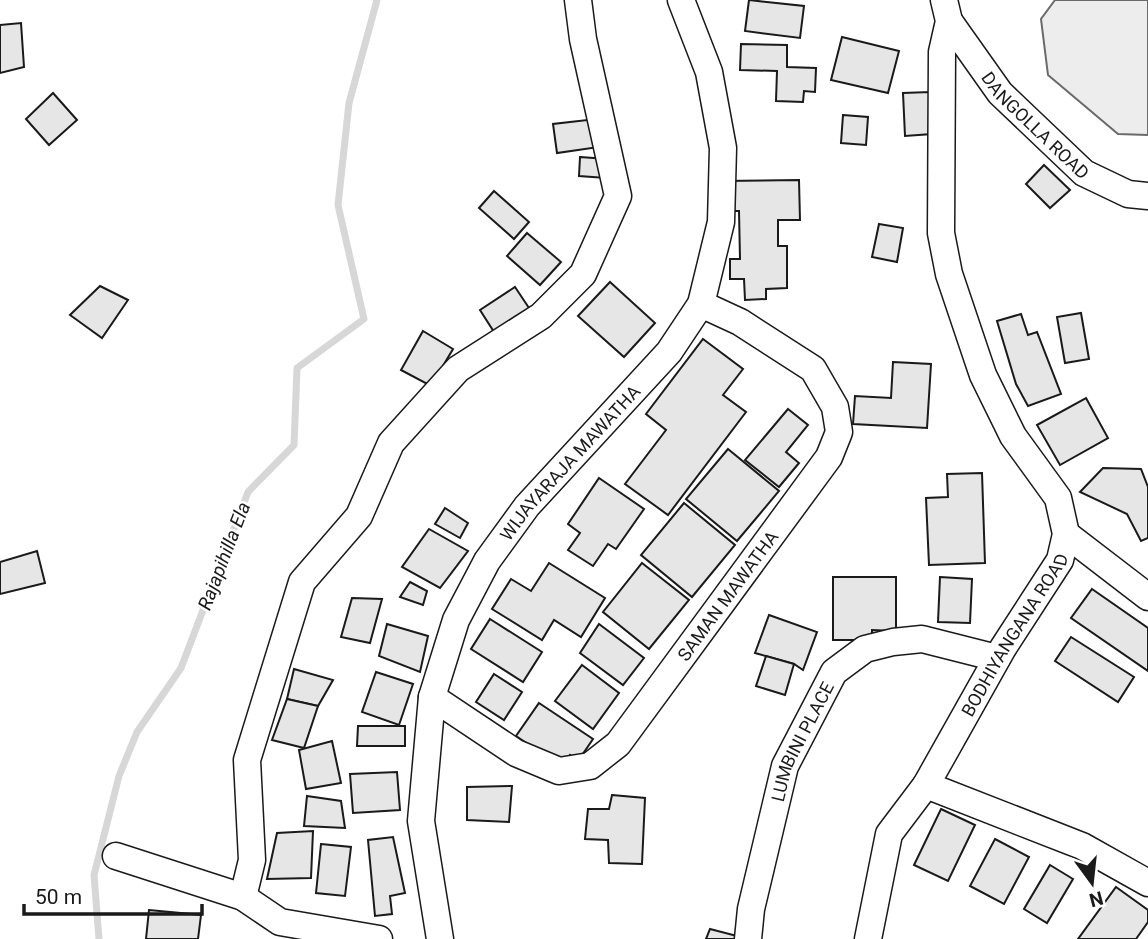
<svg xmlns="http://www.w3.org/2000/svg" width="1148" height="939" font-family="Roboto,sans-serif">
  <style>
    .built { fill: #ededed; stroke: #6a6a6a; stroke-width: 2 }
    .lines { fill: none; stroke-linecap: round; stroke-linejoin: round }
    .stream { stroke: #d7d7d7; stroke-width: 7 }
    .building { fill: #e6e6e6; stroke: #1a1a1a; stroke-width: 2 }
    .minor-casing { stroke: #1a1a1a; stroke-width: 29 }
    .minor { stroke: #fff; stroke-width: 26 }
    .labels { text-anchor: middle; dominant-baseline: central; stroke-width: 5; stroke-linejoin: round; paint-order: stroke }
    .street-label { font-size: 18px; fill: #1a1a1a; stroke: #fff }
    .water-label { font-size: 19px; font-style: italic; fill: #1a1a1a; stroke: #fff }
  </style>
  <rect width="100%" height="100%" fill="#fff"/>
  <path class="built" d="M1055,0h93v135l-30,-1 -70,-59 -7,-56z"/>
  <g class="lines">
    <path class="stream" d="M99,939l-5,-64 25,-99 18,-44 44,-64 67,-176 46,-47 3,-77 67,-49 -26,-114 11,-102 28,-103"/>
  </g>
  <g class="building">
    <path d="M749,0l55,6 -4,32 -55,-7z"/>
    <path d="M21,23l3,44 -24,6v-48z"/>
    <path d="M842,37l57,14 -11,42 -57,-13z"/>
    <path d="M741,44l46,1v22l29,1 -1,24 -11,-1 -1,11 -27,-1 1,-30 -37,-1z"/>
    <path d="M930,92l2,42 -27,2 -2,-43z"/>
    <path d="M53,93l24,27 -28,25 -23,-26z"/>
    <path d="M843,115l25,2 -2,28 -25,-2z"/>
    <path d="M596,119l3,28 -42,6 -4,-29z"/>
    <path d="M580,157l27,2 -1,19 -27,-2z"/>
    <path d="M1044,165l26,25 -20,18 -24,-24z"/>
    <path d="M799,180l1,40h-22v26h9v42l-21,1v10l-21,1 -1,-21h-14v-20h10l-1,-48h-16v-30z"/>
    <path d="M494,191l35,31 -15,17 -35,-31z"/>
    <path d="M879,224l24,4 -6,34 -25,-5z"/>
    <path d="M527,233l34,29 -21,23 -33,-29z"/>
    <path d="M610,282l45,41 -31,34 -46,-41z"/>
    <path d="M100,286l28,14 -26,38 -32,-23z"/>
    <path d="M515,287l16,24 -35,24 -16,-25z"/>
    <path d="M1081,313l8,46 -24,4 -8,-46z"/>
    <path d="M1021,314l7,21 9,-3 24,62 -33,12 -12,-22 -19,-63z"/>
    <path d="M423,331l30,18 -22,37 -30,-16z"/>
    <path d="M703,339l40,30 -20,26 23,17 -78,103 -43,-31 41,-54 -20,-16z"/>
    <path d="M893,362l38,2 -4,64 -74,-4 2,-28 36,2z"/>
    <path d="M1086,398l22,40 -48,27 -23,-40z"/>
    <path d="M788,409l20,16 -22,27 13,11 -20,24 -34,-27z"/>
    <path d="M728,449l51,42 -42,50 -51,-42z"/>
    <path d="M1103,468l38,1 7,18v51l-7,3 -14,-27 -47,-22z"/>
    <path d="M982,473l3,90 -56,2 -3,-67 22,-1 -1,-23z"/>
    <path d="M599,478l45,31 -28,40 -8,-5 -15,22 -25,-16 12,-17 -12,-9z"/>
    <path d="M684,503l51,42 -43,52 -51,-42z"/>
    <path d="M445,508l23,15 -8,15 -25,-14z"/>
    <path d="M429,529l39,22 -28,37 -38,-21z"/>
    <path d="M37,551l8,32 -45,11v-32z"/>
    <path d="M549,563l56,35 -24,39 -27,-17 -12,20 -50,-31 19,-30 20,12z"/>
    <path d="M642,563l47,37 -40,49 -46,-37z"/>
    <path d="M833,577h63v54l-24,-1v10h-39z"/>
    <path d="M940,577l32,2 -2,44 -32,-1z"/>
    <path d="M410,582l17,9 -4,14 -23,-8z"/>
    <path d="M1092,589l56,39v43l-77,-53z"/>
    <path d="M352,598l30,1 -12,44 -29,-6z"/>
    <path d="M769,615l48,17 -14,38 -9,-6 -39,-11z"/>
    <path d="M490,619l52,33 -19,30 -52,-33z"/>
    <path d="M387,624l41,12 -8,36 -41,-16z"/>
    <path d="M599,624l45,34 -21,27 -43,-32z"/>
    <path d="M1071,637l63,40 -16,25 -63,-41z"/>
    <path d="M766,656l28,8 -9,31 -29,-9z"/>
    <path d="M582,665l37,28 -26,36 -38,-28z"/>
    <path d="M294,669l39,11 -15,26 -31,-7z"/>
    <path d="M376,672l37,12 -14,41 -37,-13z"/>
    <path d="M494,674l28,18 -18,28 -28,-18z"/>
    <path d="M287,699l31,7 -14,42 -32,-8z"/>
    <path d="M539,703l54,36 -15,22 -8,-6 -8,12 -46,-31z"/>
    <path d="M358,726h47v20h-48z"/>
    <path d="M332,741l9,42 -35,6 -7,-39z"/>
    <path d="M397,772l3,38 -47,3 -3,-39z"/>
    <path d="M512,786l-3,36 -42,-2v-33z"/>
    <path d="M612,795l33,3 -3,66 -33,-1 -1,-23 -23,-1 3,-30h21z"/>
    <path d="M307,796l34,5 4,27 -41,-2z"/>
    <path d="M941,809l34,16 -27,56 -34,-16z"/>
    <path d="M313,831l-2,47 -44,1 10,-46z"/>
    <path d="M393,837l12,56 -15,3 2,18 -17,2 -7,-76z"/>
    <path d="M995,839l34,18 -25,47 -34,-18z"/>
    <path d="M321,844l30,3 -6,49 -29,-3z"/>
    <path d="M1050,865l23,14 -26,44 -23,-14z"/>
    <path d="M1116,887l32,23v12l-12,17h-58z"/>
    <path d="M149,910l52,5 -3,24h-52z"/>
    <path d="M710,929l31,8v2h-35z"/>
  </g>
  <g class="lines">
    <g class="minor-casing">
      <g id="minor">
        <path id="s1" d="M949,21l51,72 84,80 44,21 20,2"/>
        <path d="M1066,534l82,63"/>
        <path id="s2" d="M432,697l84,56 43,18 31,-5 28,-22 211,-287 10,-25 -4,-25 -22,-38 -73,-47 -39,-18"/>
        <path d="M926,785l156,61 66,37"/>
        <path d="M116,856l127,41 37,25 99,17"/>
        <path d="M243,897l9,-37 -5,-100 55,-178 57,-66 32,-73 67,-74 83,-53 42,-42 35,-78 -35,-157 -5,-39"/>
        <path id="s3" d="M440,939l-19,-118 11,-124 24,-77 31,-59 40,-55 142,-154 32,-48 20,-82 2,-74 -14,-76 -28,-72"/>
        <path id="s4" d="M748,939l3,-30 34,-143 49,-94 31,-23 28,-7 29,-3 75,19"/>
        <path id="s5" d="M868,939l21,-105 37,-49 77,-137 57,-88 6,-26 -8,-36 -45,-62 -30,-61 -34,-101 -8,-41 1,-181 7,-31 -5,-21"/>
      </g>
    </g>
    <use href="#minor" class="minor"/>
  </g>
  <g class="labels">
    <g class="street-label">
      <text stroke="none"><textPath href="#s1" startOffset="136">DANGOLLA ROAD</textPath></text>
      <text stroke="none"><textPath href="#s3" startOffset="520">WIJAYARAJA MAWATHA</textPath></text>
      <text stroke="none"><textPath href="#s2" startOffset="399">SAMAN MAWATHA</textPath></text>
      <text stroke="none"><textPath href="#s5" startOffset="343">BODHIYANGANA ROAD</textPath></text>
      <text stroke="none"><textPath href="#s4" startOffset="206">LUMBINI PLACE</textPath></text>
    </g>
    <g class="water-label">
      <text transform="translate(224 556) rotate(-69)">Rajapihilla Ela</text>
    </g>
  </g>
  <g transform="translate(1092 883) rotate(165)" stroke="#ffffff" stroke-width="5" paint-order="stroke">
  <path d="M0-5L12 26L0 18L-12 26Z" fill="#1a1a1a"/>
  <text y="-10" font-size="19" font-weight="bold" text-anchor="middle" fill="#1a1a1a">N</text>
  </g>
  <path d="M24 904v10h178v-10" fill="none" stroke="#1a1a1a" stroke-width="3.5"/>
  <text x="35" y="904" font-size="21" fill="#1a1a1a" stroke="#ffffff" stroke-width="5" paint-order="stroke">50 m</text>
</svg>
